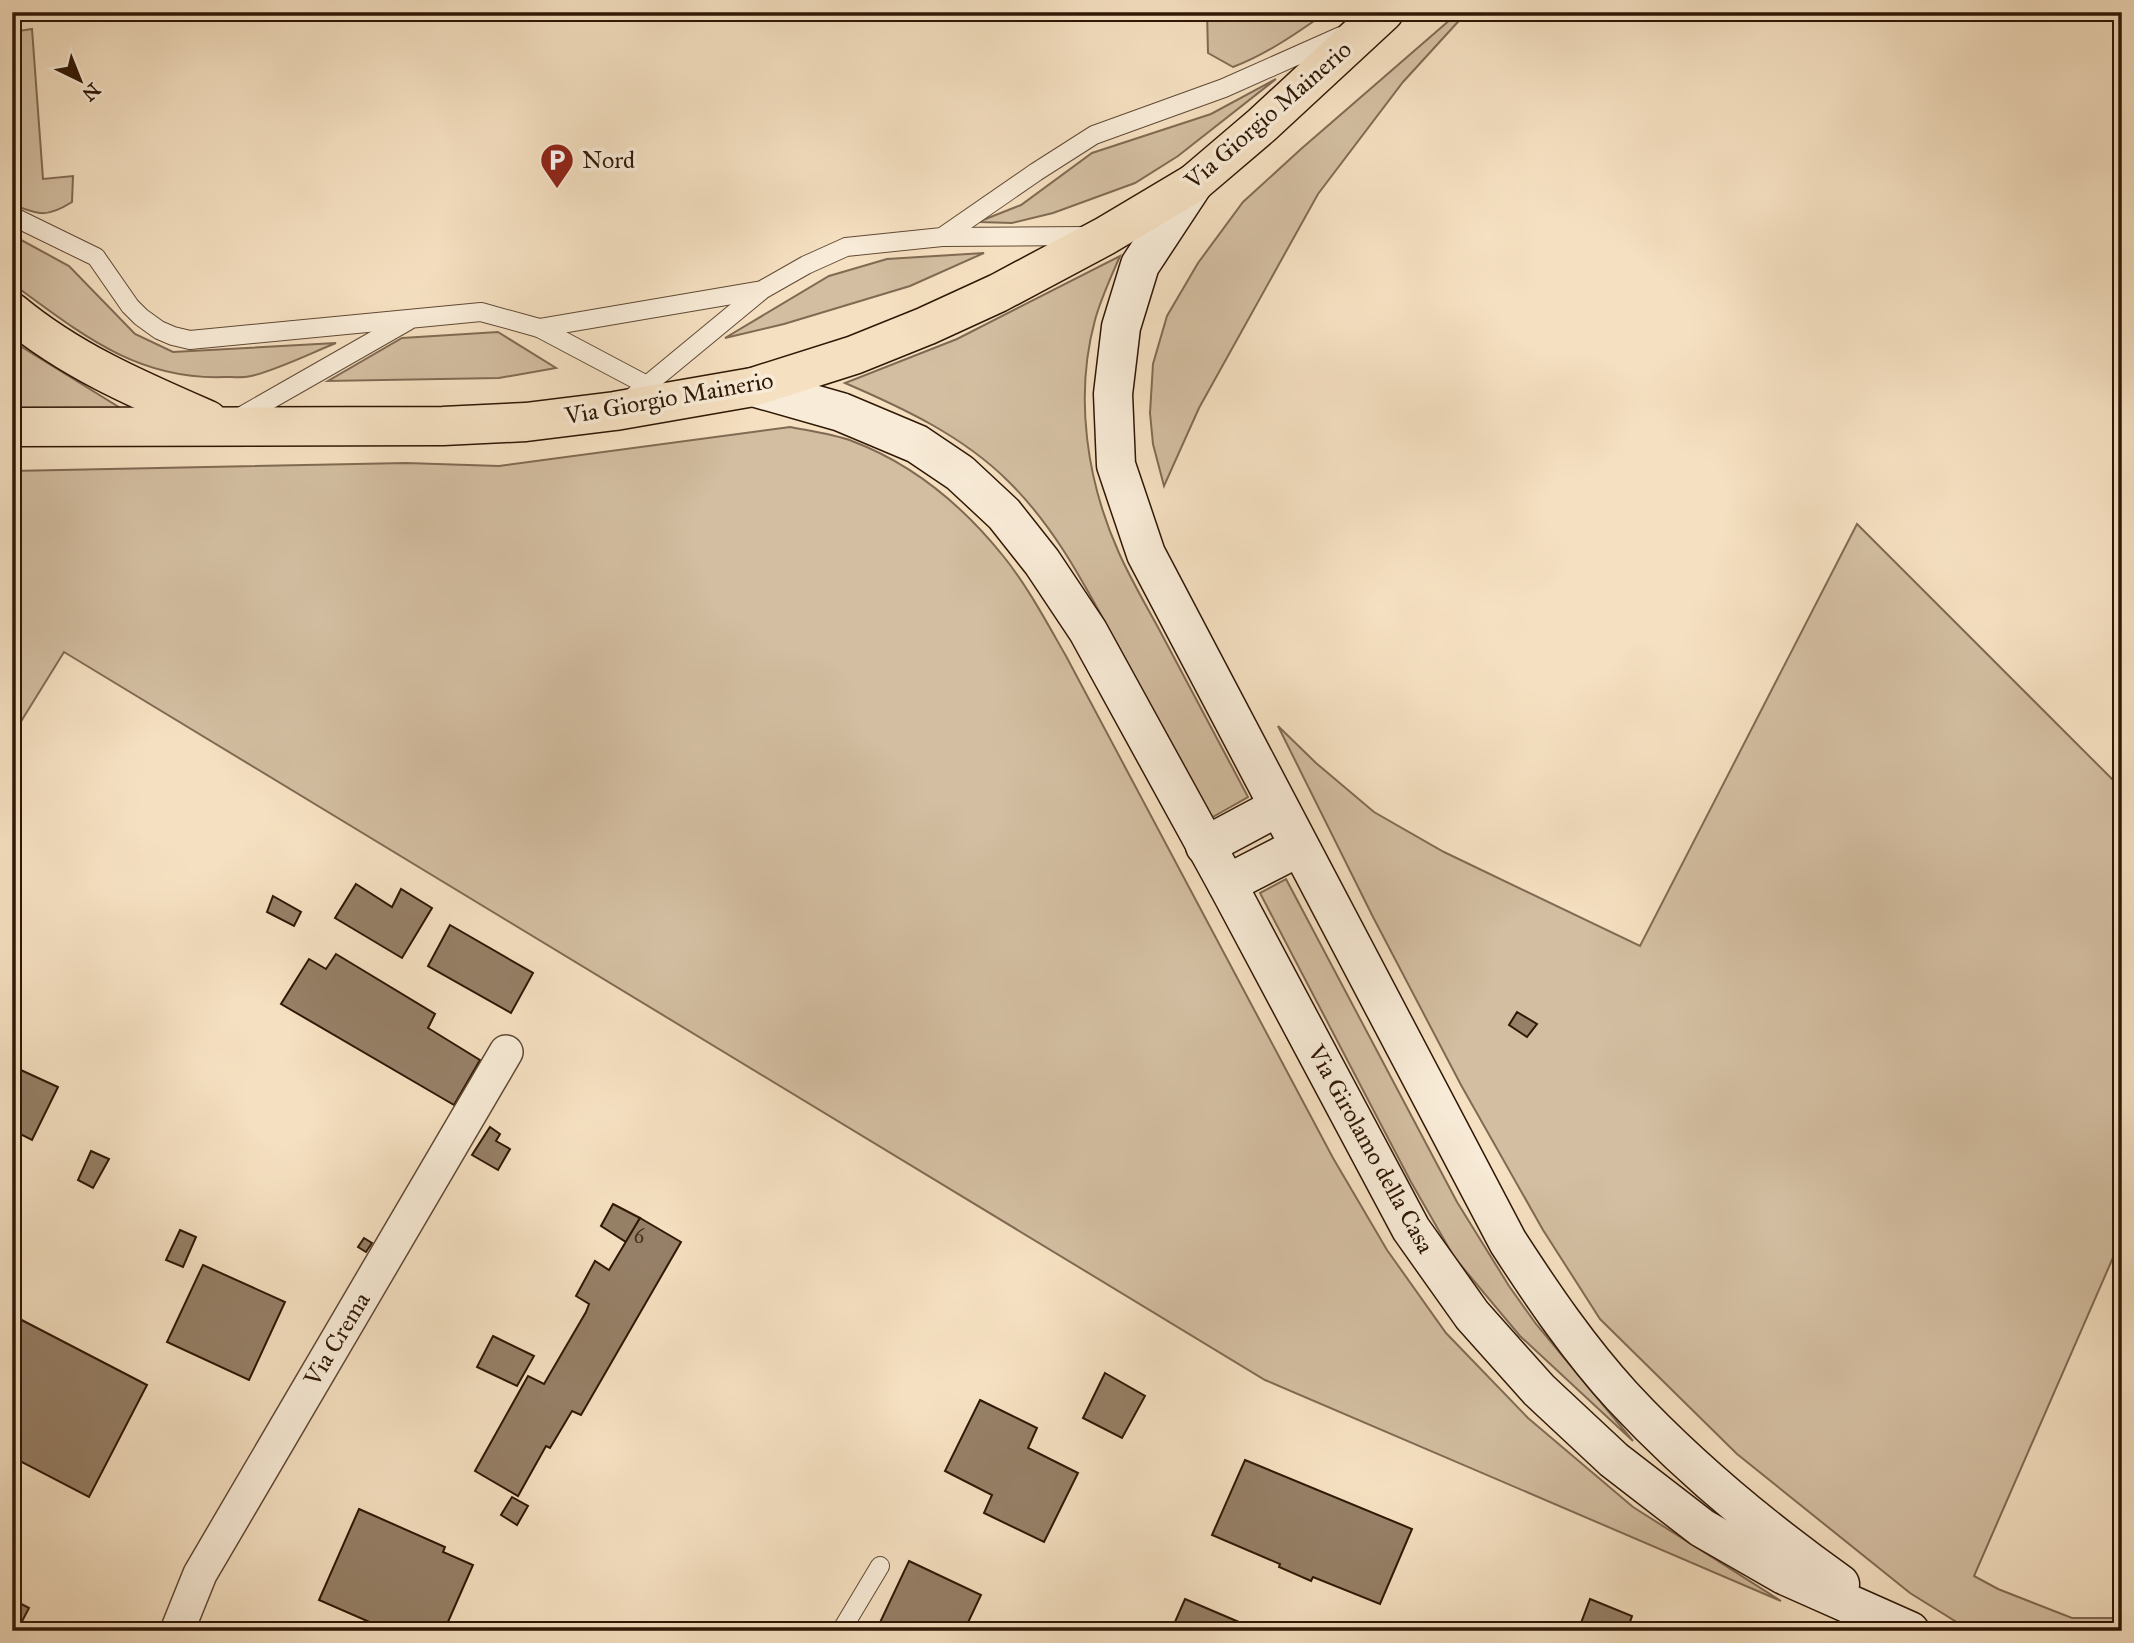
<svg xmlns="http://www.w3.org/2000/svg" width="2134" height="1643" font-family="'IM FELL Great Primer',serif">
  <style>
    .green { fill: #d3bea1; stroke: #816a53; stroke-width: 2 }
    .building { fill: #968067; stroke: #2f1705; stroke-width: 2 }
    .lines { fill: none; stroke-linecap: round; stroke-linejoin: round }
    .lane-casing { stroke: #604934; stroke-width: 20 }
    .street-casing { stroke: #604934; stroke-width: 36 }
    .secondary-casing { stroke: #2f1705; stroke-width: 41 }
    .primary-casing { stroke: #2f1705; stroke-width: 41 }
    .lane { stroke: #f8ebd7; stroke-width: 18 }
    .street { stroke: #f8ebd7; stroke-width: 33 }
    .secondary { stroke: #f8ebd7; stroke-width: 38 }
    .primary { stroke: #f5e0c1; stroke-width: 38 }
    .labels { text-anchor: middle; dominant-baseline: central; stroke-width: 7; stroke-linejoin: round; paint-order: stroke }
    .number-label { font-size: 21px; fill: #49311e }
    .street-label { font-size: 24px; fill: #2f1705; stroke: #f8ebd7 }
    .poi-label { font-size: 24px; fill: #2f1705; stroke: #f8ebd7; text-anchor: start }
  </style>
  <rect width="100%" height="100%" fill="#f5e0c1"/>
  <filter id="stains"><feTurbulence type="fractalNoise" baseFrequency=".00286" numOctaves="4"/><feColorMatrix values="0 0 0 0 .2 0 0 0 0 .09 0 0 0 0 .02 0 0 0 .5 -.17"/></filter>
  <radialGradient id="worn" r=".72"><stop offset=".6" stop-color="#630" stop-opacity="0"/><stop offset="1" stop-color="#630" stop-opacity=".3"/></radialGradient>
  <g class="green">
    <path d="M1207,12h120c-30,21 -60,42 -94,55l-25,-14z"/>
    <path d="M1459,12h8l-64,70 -85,112 -119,214 -35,78 -11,-42 -3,-31 3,-49 14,-48 31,-53 45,-61 58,-53z"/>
    <path d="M32,29l11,150 30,-3 -1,26c-25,16 -34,13 -60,2v-172z"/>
    <path d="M1276,79l-98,77 -43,27 -82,30 -41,10 -34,-1 43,-17 71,-52 119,-39z"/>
    <path d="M12,235l57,31 66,68 38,18 163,-9c-25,10 -59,27 -85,33 -8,2 -18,1 -27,1 -84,3 -139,-40 -203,-87l-9,-9z"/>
    <path d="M984,253l-74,33 -126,38 -59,14 104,-62 58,-17z"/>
    <path d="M1120,256c-9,21 -19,42 -25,64 -21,77 -8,162 24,233 12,27 28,54 42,80 29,55 58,109 87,164l-37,21c-32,-58 -63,-116 -94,-174 -32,-58 -61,-116 -109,-163 -45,-45 -105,-73 -163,-98l112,-44z"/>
    <path d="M498,332l58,36 -57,10 -171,3 74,-43z"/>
    <path d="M12,341l110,68 -110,2z"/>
    <path d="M790,427c20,4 43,7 62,14 61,23 112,66 152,116 24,30 43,66 62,99l267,502 54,92 59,83 82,85 105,89 148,94 -516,-221 -1201,-728 -52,84v-265l394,-8 93,3z"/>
    <path d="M1857,524l265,265v448l-148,339 24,13 74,29h50v13h-151l-61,-38 -173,-139 -137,-135 -57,-89 -82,-145 -88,-168 -95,-191 38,37 58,49 70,40 196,94z"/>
    <path d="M1286,879l171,323 52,84 27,38 97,117 -113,-105 -66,-79 -43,-75 -151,-289z"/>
  </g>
  <g class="building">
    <path d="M356,884l36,23 9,-18 31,19 -30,50 -67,-40z"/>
    <path d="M273,896l28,16 -7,14 -27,-14z"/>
    <path d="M450,925l83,48 -22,40 -83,-47z"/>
    <path d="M336,954l99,60 -7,14 52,32 -26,45 -173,-101 28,-45 17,10z"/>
    <path d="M1517,1012l20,12 -10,13 -18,-12z"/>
    <path d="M12,1066l46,21 -26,53 -20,-10z"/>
    <path d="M490,1127l10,7 -4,7 14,8 -12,21 -26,-15z"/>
    <path d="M91,1151l18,8 -16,29 -15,-8z"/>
    <path d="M613,1204l27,14 -14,24 -25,-16z"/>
    <path d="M640,1218l41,24 -100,173 -9,-4 -22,37 -4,-2 -28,50 -43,-25 53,-95 16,8 42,-72 3,-8 -13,-8 19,-35 14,9z"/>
    <path d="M180,1230l16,7 -13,30 -17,-7z"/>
    <path d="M364,1238l8,5 -6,9 -8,-5z"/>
    <path d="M203,1265l82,37 -36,78 -82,-38z"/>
    <path d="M12,1315l135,70 -58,112 -77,-40z"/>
    <path d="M493,1336l41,20 -17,30 -40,-19z"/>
    <path d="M1105,1373l40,23 -23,42 -39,-20z"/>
    <path d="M980,1400l57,28 -9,20 50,25 -34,69 -60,-29 8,-18 -47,-24z"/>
    <path d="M1245,1460l167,69 -32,75 -67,-27 -2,4 -32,-14 1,-3 -68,-29z"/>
    <path d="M512,1497l16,9 -11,19 -16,-10z"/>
    <path d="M359,1509l86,38 -2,5 30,13 -29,66h-34l-6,-3 -1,3h-13l-71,-31z"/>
    <path d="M909,1561l72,34 -17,36h-88z"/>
    <path d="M12,1599l17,9 -12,23h-5z"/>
    <path d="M1185,1599l68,29 1,-5 18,8h-101z"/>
    <path d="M1590,1599l42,17 -2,6 20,9h-72z"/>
  </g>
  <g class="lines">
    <g class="lane-casing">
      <g id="lane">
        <path d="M12,216l84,41 34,49 11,11 18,13 14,6 17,4 291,-28 58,16 223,-38 44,-25 40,-18 96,-10 94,-65 58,-37 130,-47 117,-52"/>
        <path d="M942,237l143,-1"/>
        <path d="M539,328l117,62"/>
        <path d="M629,400l132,-109"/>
        <path d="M238,418l170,-97"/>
        <path d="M841,1631l39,-65"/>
      </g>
    </g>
    <g class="street-casing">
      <path id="street" d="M177,1631l23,-57 306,-522"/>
    </g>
    <g class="secondary-casing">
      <g id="secondary">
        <path d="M1194,183l-54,82 -19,62 -8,67 3,71 30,89 362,688c35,54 71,107 114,154 65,70 141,133 218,188"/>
        <path d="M753,387l88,25 76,32 43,29 44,41 38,48 46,69 139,253 184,345 61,86 67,75 75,70 88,68 82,47 126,56"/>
        <path d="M1205,846l73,-39"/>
        <path d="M1227,884l72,-37"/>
      </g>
    </g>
    <g class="primary-casing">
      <g id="primary">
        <path d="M12,312c59,49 127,78 196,108"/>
        <path d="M12,427l431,-1 83,-4 89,-11 138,-24 101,-32 72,-29 72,-33 107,-57 89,-53 68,-58 122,-113"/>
      </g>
    </g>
    <use href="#lane" class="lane"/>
    <use href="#street" class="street"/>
    <use href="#secondary" class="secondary"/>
    <use href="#primary" class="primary"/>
  </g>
  <defs>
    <g id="parking-pin" transform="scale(1.75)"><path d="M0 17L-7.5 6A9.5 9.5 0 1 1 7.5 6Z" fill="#8f2418" stroke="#f8ebd7"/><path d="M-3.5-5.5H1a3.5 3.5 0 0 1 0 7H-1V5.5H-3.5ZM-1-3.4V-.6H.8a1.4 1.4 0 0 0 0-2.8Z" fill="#fff"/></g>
  </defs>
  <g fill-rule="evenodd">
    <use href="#parking-pin" x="557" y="160"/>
  </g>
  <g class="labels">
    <g class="number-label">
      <text x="639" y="1236">6</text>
    </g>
    <g class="street-label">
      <text transform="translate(1268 115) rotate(-41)">Via Giorgio Mainerio</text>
      <text transform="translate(669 398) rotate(-10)">Via Giorgio Mainerio</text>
      <text transform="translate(1371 1149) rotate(61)">Via Girolamo della Casa</text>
      <text transform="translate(337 1339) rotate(-59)">Via Crema</text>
    </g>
    <g class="poi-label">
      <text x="582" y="160">Nord</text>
    </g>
  </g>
  <rect width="2134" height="1643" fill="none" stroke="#f5e0c1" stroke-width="42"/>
  <rect x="14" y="14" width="2106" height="1615" fill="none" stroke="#2f1705" stroke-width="3.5"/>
  <rect x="21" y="21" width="2092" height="1601" fill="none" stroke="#2f1705" stroke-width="2"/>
  <g transform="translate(80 80) rotate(137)" stroke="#f8ebd7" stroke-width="5" paint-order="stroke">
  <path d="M0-5L12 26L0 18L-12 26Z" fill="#2f1705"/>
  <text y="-10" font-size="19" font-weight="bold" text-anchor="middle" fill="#2f1705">N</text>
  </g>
  <rect width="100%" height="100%" filter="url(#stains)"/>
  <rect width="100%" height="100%" fill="url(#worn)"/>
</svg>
